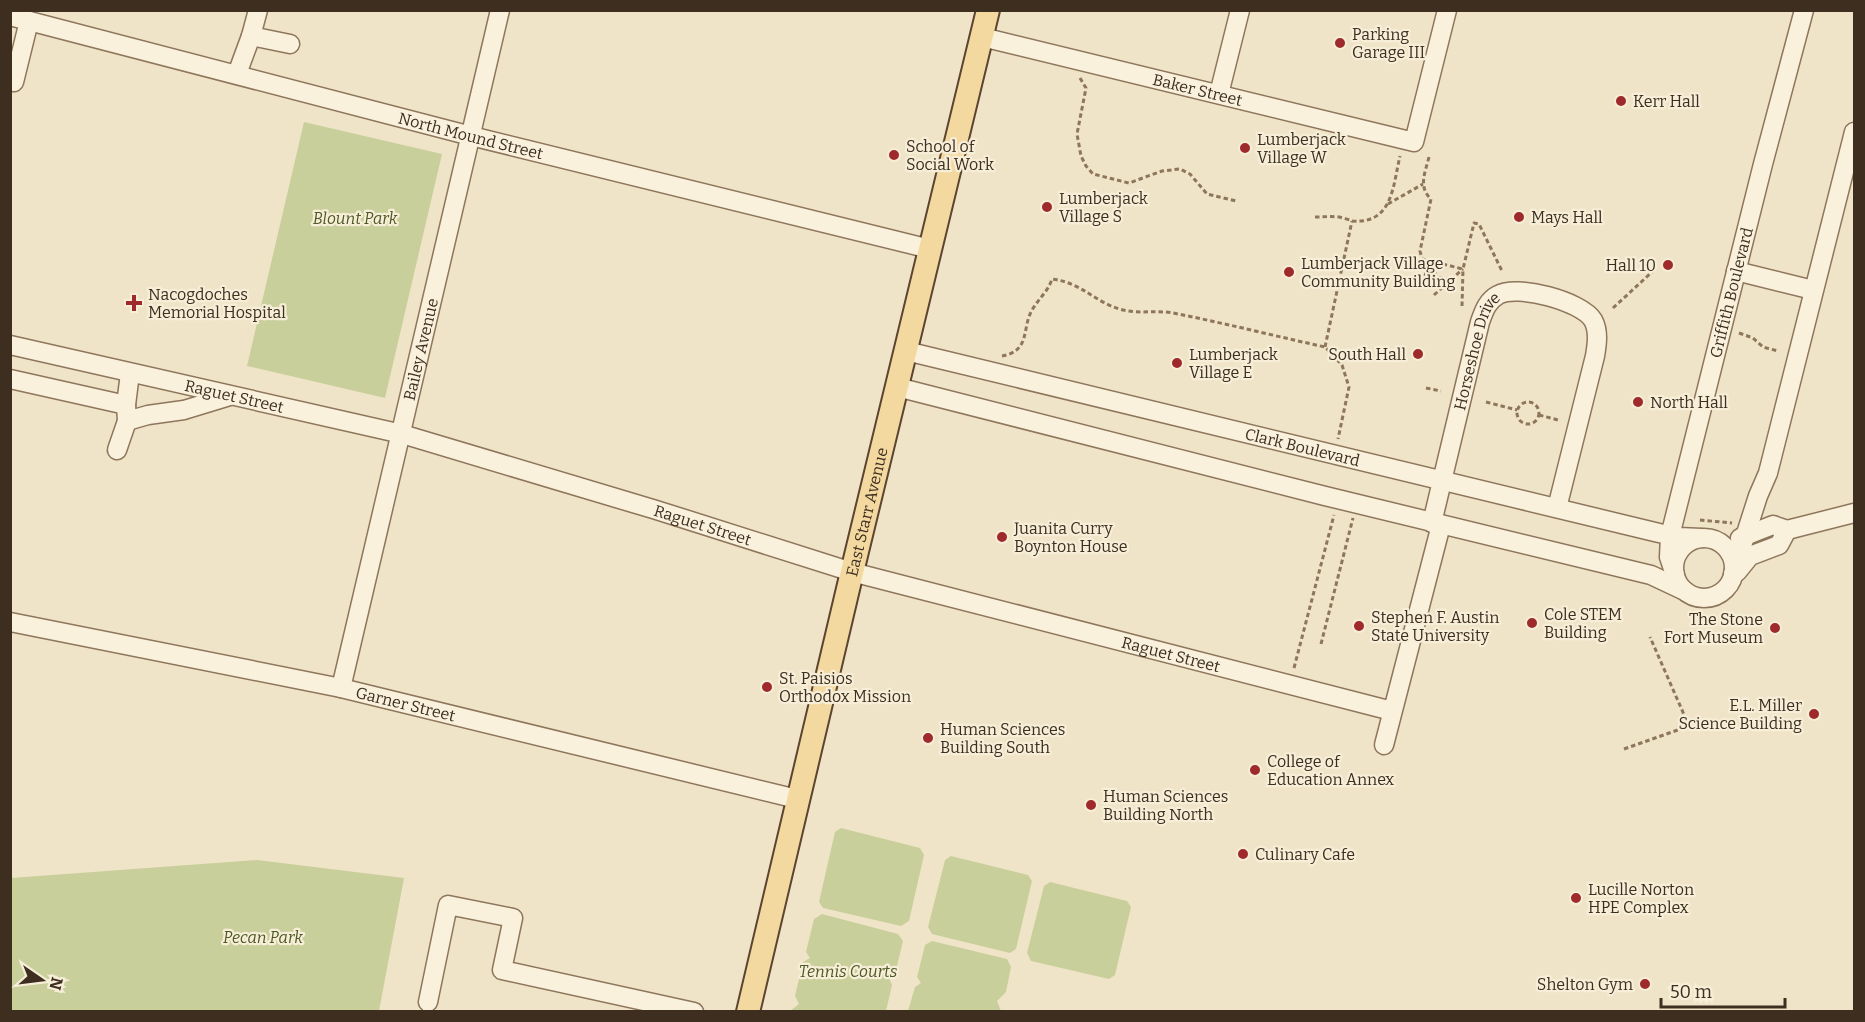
<svg xmlns="http://www.w3.org/2000/svg" width="1865" height="1022" font-family="Bitter,serif">
  <style>
    .green { fill: #c9cf9b }
    .lines { fill: none; stroke-linecap: round; stroke-linejoin: round }
    .minor-casing { stroke: #8d765c; stroke-width: 21 }
    .major-casing { stroke: #5b4430; stroke-width: 26 }
    .path { stroke: #8d765c; stroke-width: 3; stroke-dasharray: 4.5 3; stroke-linecap: butt }
    .minor { stroke: #faf1dc; stroke-width: 18 }
    .major { stroke: #f3d9a0; stroke-width: 22 }
    .poi-dot { fill: #9e2a2b; stroke: #f7eed8; stroke-width: 2 }
    .labels { text-anchor: middle; dominant-baseline: central; stroke-width: 4.5; stroke-linejoin: round; paint-order: stroke }
    .poi-label { font-size: 16px; fill: #3d2e20; stroke: #f7eed8; text-anchor: start }
    .street-label { font-size: 16px; fill: #3d2e20; stroke: #f7eed8 }
    .park-label { font-size: 16px; font-style: italic; fill: #4d5a26; stroke: #f7eed8 }
  </style>
  <rect width="100%" height="100%" fill="#f0e4c8"/>
  <g class="green">
    <path d="M304,122l138,32 -57,244 -138,-32z"/>
    <path d="M841,828l79,20 4,7 -15,66 -8,5 -78,-18 -4,-6 16,-70z"/>
    <path d="M951,856l77,19 4,6 -16,68 -6,4 -78,-19 -4,-7 17,-67z"/>
    <path d="M257,860l147,18 -25,133h-368v-133z"/>
    <path d="M1050,882l77,19 4,6 -16,68 -6,4 -78,-18 -4,-8 17,-67z"/>
    <path d="M822,914l76,20 5,7 -7,29 -8,6 4,9 -6,26h-96l9,-7 -4,-8 8,-34 7,-4 -4,-6 8,-33z"/>
    <path d="M932,941l75,18 4,8 -5,25 -9,9 4,10h-93l7,-24 6,-4 -4,-6 8,-32z"/>
  </g>
  <g class="lines">
    <g class="minor-casing">
      <g id="minor">
        <path id="s1" d="M10,16l461,120 459,113"/>
        <path d="M251,36l7,-26"/>
        <path id="s2" d="M982,37l432,105 33,-132"/>
        <path d="M237,74l14,-38 39,8"/>
        <path d="M14,82l15,-61"/>
        <path d="M1219,94l21,-84"/>
        <path d="M1736,271l77,19"/>
        <path id="s3" d="M10,345l392,89 251,75 199,63 540,139"/>
        <path id="s4" d="M906,351l753,182 20,4 22,1"/>
        <path d="M10,379l116,26"/>
        <path d="M897,387l428,109 326,79 34,16"/>
        <path d="M127,421l21,-6 36,-5 46,-14"/>
        <path d="M117,450l10,-29 -1,-16 4,-32"/>
        <path id="s5" d="M1432,523l48,-201c4,-11 7,-21 18,-27 19,-11 83,6 95,25 6,11 4,24 2,36l-38,152"/>
        <path d="M1787,530l67,-17"/>
        <circle cx="1704" cy="568" r="30"/>
        <path d="M1737,572l13,-16 29,-11 8,-15 -14,-5 -33,13"/>
        <path d="M1733,574l25,-78 10,-23 86,-341"/>
        <path id="s6" d="M1675,575l-6,-18 1,-21 93,-372 41,-154"/>
        <path id="s7" d="M10,622l331,66 456,111"/>
        <path id="s8" d="M341,688l159,-678"/>
        <path d="M1384,745l57,-220"/>
        <path d="M428,1002l20,-97 65,13 -11,52 192,42"/>
      </g>
    </g>
    <g class="major-casing">
      <g id="major">
        <path id="s9" d="M748,1012l104,-440 136,-562"/>
      </g>
    </g>
    <g class="path">
      <path d="M1080,78l6,10 -9,46 4,22 5,10 7,8 36,9 33,-12 18,-2 10,5 17,20 29,7"/>
      <path d="M1429,157c-4,16 -11,30 2,42l-11,52 2,8 41,10 11,-46 5,1 23,47"/>
      <path d="M1388,204l35,-20"/>
      <path d="M1315,217c8,0 16,-1 24,0 5,1 10,3 14,4 40,3 40,-36 47,-65"/>
      <path d="M1424,274l26,6"/>
      <path d="M1434,276l4,-13"/>
      <path d="M1434,295l29,-26"/>
      <path d="M1462,306l1,-37"/>
      <path d="M1613,308l39,-36"/>
      <path d="M1739,333l14,5 10,9 15,4"/>
      <path d="M1325,347l27,-126"/>
      <path d="M1002,356c28,-5 20,-26 29,-44 6,-12 17,-20 21,-33 31,4 43,24 71,31 16,4 33,0 50,3 51,10 102,23 152,34l17,18 7,22 -11,52"/>
      <path d="M1426,388l15,3"/>
      <circle cx="1528" cy="413" r="11"/>
      <path d="M1486,402l31,8"/>
      <path d="M1539,415l19,5"/>
      <path d="M1700,520l32,3"/>
      <path d="M1321,644l32,-126"/>
      <path d="M1294,668l40,-153"/>
      <path d="M1624,749l65,-23 -39,-89"/>
    </g>
    <use href="#minor" class="minor"/>
    <use href="#major" class="major"/>
  </g>
  <g class="poi-dot">
    <circle cx="1340" cy="43" r="6"/>
    <circle cx="1621" cy="101" r="6"/>
    <circle cx="1245" cy="148" r="6"/>
    <circle cx="894" cy="155" r="6"/>
    <circle cx="1047" cy="207" r="6"/>
    <circle cx="1519" cy="217" r="6"/>
    <circle cx="1668" cy="265" r="6"/>
    <circle cx="1289" cy="272" r="6"/>
    <path d="M131 294h6v6h6v6h-6v6h-6v-6h-6v-6h6z"/>
    <circle cx="1418" cy="354" r="6"/>
    <circle cx="1177" cy="363" r="6"/>
    <circle cx="1638" cy="402" r="6"/>
    <circle cx="1002" cy="537" r="6"/>
    <circle cx="1532" cy="623" r="6"/>
    <circle cx="1359" cy="626" r="6"/>
    <circle cx="1775" cy="628" r="6"/>
    <circle cx="767" cy="687" r="6"/>
    <circle cx="1814" cy="714" r="6"/>
    <circle cx="928" cy="738" r="6"/>
    <circle cx="1255" cy="770" r="6"/>
    <circle cx="1091" cy="805" r="6"/>
    <circle cx="1243" cy="854" r="6"/>
    <circle cx="1576" cy="898" r="6"/>
    <circle cx="1645" cy="984" r="6"/>
  </g>
  <g class="labels">
    <g class="poi-label">
      <text x="1352" y="34">Parking<tspan x="1352" dy="18">Garage III</tspan></text>
      <text x="1633" y="101">Kerr Hall</text>
      <text x="1257" y="139">Lumberjack<tspan x="1257" dy="18">Village W</tspan></text>
      <text x="906" y="146">School of<tspan x="906" dy="18">Social Work</tspan></text>
      <text x="1059" y="198">Lumberjack<tspan x="1059" dy="18">Village S</tspan></text>
      <text x="1531" y="217">Mays Hall</text>
      <text x="1301" y="263">Lumberjack Village<tspan x="1301" dy="18">Community Building</tspan></text>
      <text x="1656" y="265" text-anchor="end">Hall 10</text>
      <text x="148" y="294">Nacogdoches<tspan x="148" dy="18">Memorial Hospital</tspan></text>
      <text x="1189" y="354">Lumberjack<tspan x="1189" dy="18">Village E</tspan></text>
      <text x="1406" y="354" text-anchor="end">South Hall</text>
      <text x="1650" y="402">North Hall</text>
      <text x="1014" y="528">Juanita Curry<tspan x="1014" dy="18">Boynton House</tspan></text>
      <text x="1544" y="614">Cole STEM<tspan x="1544" dy="18">Building</tspan></text>
      <text x="1371" y="617">Stephen F. Austin<tspan x="1371" dy="18">State University</tspan></text>
      <text x="1763" y="619" text-anchor="end">The Stone<tspan x="1763" dy="18">Fort Museum</tspan></text>
      <text x="779" y="678">St. Paisios<tspan x="779" dy="18">Orthodox Mission</tspan></text>
      <text x="1802" y="705" text-anchor="end">E.L. Miller<tspan x="1802" dy="18">Science Building</tspan></text>
      <text x="940" y="729">Human Sciences<tspan x="940" dy="18">Building South</tspan></text>
      <text x="1267" y="761">College of<tspan x="1267" dy="18">Education Annex</tspan></text>
      <text x="1103" y="796">Human Sciences<tspan x="1103" dy="18">Building North</tspan></text>
      <text x="1255" y="854">Culinary Cafe</text>
      <text x="1588" y="889">Lucille Norton<tspan x="1588" dy="18">HPE Complex</tspan></text>
      <text x="1633" y="984" text-anchor="end">Shelton Gym</text>
    </g>
    <g class="street-label">
      <text stroke="none"><textPath href="#s2" startOffset="222">Baker Street</textPath></text>
      <text stroke="none"><textPath href="#s1" startOffset="476">North Mound Street</textPath></text>
      <text stroke="none"><textPath href="#s6" startOffset="291">Griffith Boulevard</textPath></text>
      <text stroke="none"><textPath href="#s8" startOffset="348">Bailey Avenue</textPath></text>
      <text stroke="none"><textPath href="#s5" startOffset="178">Horseshoe Drive</textPath></text>
      <text stroke="none"><textPath href="#s3" startOffset="230">Raguet Street</textPath></text>
      <text stroke="none"><textPath href="#s4" startOffset="408">Clark Boulevard</textPath></text>
      <text stroke="none"><textPath href="#s9" startOffset="514">East Starr Avenue</textPath></text>
      <text stroke="none"><textPath href="#s3" startOffset="716">Raguet Street</textPath></text>
      <text stroke="none"><textPath href="#s3" startOffset="1202">Raguet Street</textPath></text>
      <text stroke="none"><textPath href="#s7" startOffset="404">Garner Street</textPath></text>
    </g>
    <g class="park-label">
      <text x="355" y="218">Blount Park</text>
      <text x="263" y="937">Pecan Park</text>
      <text x="848" y="971">Tennis Courts</text>
    </g>
  </g>
  <rect width="1865" height="1022" fill="none" stroke="#3d2e20" stroke-width="24"/>
  <g transform="translate(42 980) rotate(104)" stroke="#f7eed8" stroke-width="4.5" paint-order="stroke">
  <path d="M0-4.5L10 22L0 15L-10 22Z" fill="#3d2e20"/>
  <text y="-9" font-size="16" font-weight="bold" text-anchor="middle" fill="#3d2e20">N</text>
  </g>
  <path d="M1661 998v9h124v-9" fill="none" stroke="#3d2e20" stroke-width="3"/>
  <text x="1670" y="998" font-size="18" fill="#3d2e20" stroke="#f7eed8" stroke-width="4.5" paint-order="stroke">50 m</text>
</svg>
